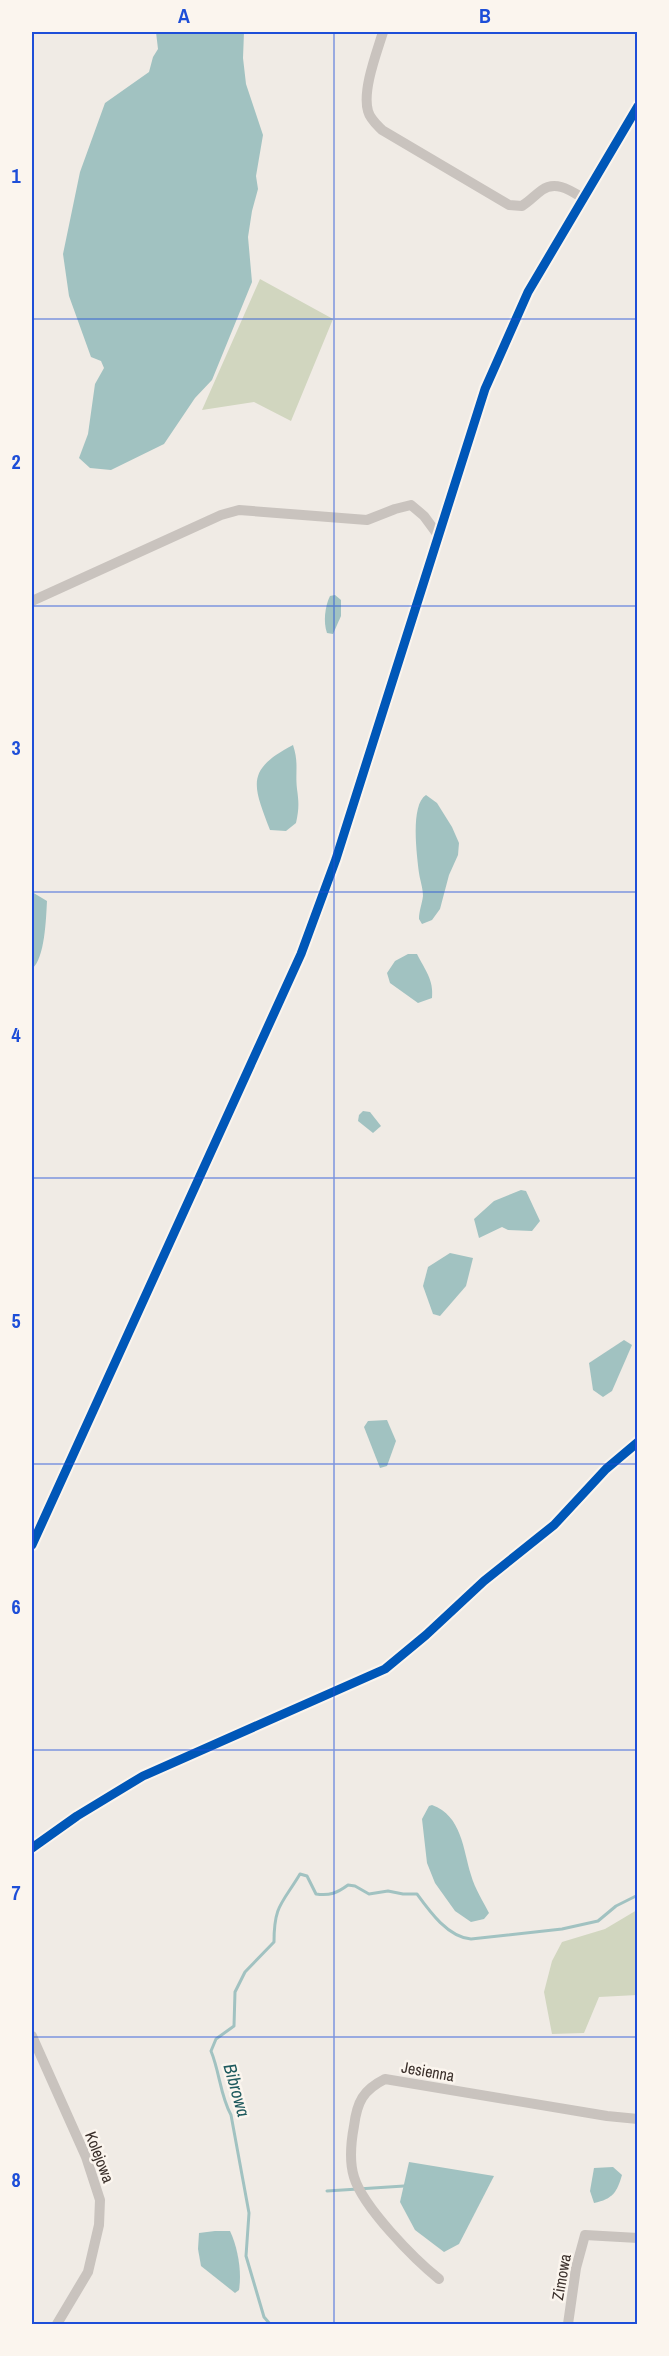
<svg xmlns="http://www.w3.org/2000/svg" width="669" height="2356" font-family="'Archivo Narrow',sans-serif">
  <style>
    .green { fill: #d1d6bf }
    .water { fill: #a1c2c1 }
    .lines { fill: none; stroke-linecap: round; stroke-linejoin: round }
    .stream { stroke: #a1c2c1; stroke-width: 3 }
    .street { stroke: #c9c3be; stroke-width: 10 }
    .cycleway-casing { stroke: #fbf5ee; stroke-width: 13 }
    .cycleway { stroke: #0057b8; stroke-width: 9 }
    .grid { fill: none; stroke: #1d4ed8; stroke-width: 1.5; stroke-opacity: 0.55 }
    .labels { text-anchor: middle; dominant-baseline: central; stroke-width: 5; stroke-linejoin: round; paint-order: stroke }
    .street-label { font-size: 16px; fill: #3b302b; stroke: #fbf5ee }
    .water-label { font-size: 18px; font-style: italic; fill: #1f5a5e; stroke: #fbf5ee }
    .neatline { fill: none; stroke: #1d4ed8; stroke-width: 2 }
    .grid-label { font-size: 20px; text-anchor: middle; font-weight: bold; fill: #1d4ed8 }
  </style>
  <rect width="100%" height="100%" fill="#f0ebe5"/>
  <g class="green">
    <path d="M260,279l73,40 -42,102 -37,-19 -52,8z"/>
    <path d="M637,1910v85l-38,2 -15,36 -32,1 -8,-42 8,-31 10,-19 43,-13z"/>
  </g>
  <g class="water">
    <path d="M156,32h88l-1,26 3,26 17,51 -7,41 2,13 -6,22 -4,26 4,45 -40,98 -17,18 -31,46 -53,26 -21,-2 -11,-10 9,-24 7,-50 9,-16 -3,-7 -10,-4 -22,-61 -6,-42 17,-82 25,-69 44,-31 4,-15 5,-8z"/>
    <path d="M335,595l6,5v16l-8,18 -6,-1c-4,-11 -2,-27 3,-37z"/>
    <path d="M293,745c6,18 2,26 4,44 2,14 2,20 -1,34l-10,8 -16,-1c-17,-45 -25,-60 23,-85z"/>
    <path d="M426,795l11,8 15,24 7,16 -1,12 -9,20 -9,34 -8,11 -10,4 -3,-5c0,-8 3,-15 4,-23 0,-8 -3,-16 -4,-23 -2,-18 -9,-68 7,-78z"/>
    <path d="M32,892l15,9c-1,18 -2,57 -15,68z"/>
    <path d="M408,954h9c8,16 17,26 15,44l-14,5 -28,-20 -3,-10 8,-12z"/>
    <path d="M363,1111l7,1 11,14 -8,7 -15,-12 1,-6z"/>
    <path d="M521,1190l5,1 14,30 -8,10 -24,-1 -6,-3 -23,11 -5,-19 20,-18z"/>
    <path d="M450,1253l23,5 -7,28 -26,30 -7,-2 -10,-28 5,-19z"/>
    <path d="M624,1340l8,5 -20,46 -9,6 -10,-7 -4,-27z"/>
    <path d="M387,1420l9,21 -9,25 -7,2 -16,-41 4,-6z"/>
    <path d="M432,1805c30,11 31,44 39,70 4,14 12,26 18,38l-5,6 -13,3 -16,-11 -20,-28 -8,-20 -5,-44 7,-13z"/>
    <path d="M409,2162l85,14 -35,68 -15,8 -29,-22 -15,-28z"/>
    <path d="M613,2167l9,8c-5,17 -9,24 -28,28l-4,-12 4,-23z"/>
    <path d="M215,2231h15c8,17 12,41 9,59l-4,3 -34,-27 -3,-17 1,-16z"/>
  </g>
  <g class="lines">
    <g class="stream">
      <path d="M327,2191l77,-5"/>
      <path d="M270,2324l-6,-7 -18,-61 3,-43 -18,-98c-11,-20 -11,-42 -20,-64l5,-12 18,-13 1,-34 10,-20 29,-30c0,-37 8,-38 26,-68l7,2 9,18c14,2 21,-1 32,-9l7,1 14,8 19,-3 15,3h14c13,18 31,43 54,45l91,-10 36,-8 18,-15 22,-11"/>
    </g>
    <g class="street">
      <path d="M383,32c-6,20 -21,58 -15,79 2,8 9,14 14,19l127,75 13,1c8,-5 13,-11 20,-16 14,-10 29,1 41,8"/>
      <path d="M32,601l189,-86 18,-5 128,10 28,-11 16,-4 13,11 14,19"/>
      <path d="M32,1545l269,-591 35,-95 149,-470 43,-97 110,-186"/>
      <path d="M32,1848l45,-32 66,-40 242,-107 41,-34 58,-54 70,-56 52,-56 32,-27"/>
      <path d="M32,2036l54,121 14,43 -1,25 -11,47 -31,52"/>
      <path d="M439,2279c-25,-20 -76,-72 -85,-102 -5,-16 -3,-35 0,-51 3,-24 9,-36 31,-47l222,37 31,3"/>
      <path d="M568,2324l8,-56 9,-33 53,3"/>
    </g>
    <g class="cycleway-casing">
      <g id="cycleway">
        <path d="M32,1545l269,-591 35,-95 149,-470 43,-97 110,-186"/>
        <path d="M32,1848l45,-32 66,-40 242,-107 41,-34 58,-54 70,-56 52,-56 32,-27"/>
      </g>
    </g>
    <use href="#cycleway" class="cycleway"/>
  </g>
  <path class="grid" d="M334,32v2292M32,319h606M32,606h606M32,892h606M32,1178h606M32,1464h606M32,1750h606M32,2037h606"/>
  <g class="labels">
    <g class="street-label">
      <text transform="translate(428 2071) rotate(10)">Jesienna</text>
      <text transform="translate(100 2157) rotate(69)">Kolejowa</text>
      <text transform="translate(561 2277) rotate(-80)">Zimowa</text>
    </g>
    <g class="water-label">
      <text transform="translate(237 2090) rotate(74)">Bibrowa</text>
    </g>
  </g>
  <rect width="669" height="2356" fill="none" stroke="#fbf5ee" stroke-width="66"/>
  <rect x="33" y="33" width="603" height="2290" class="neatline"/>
  <g class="grid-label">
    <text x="184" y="23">A</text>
    <text x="485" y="23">B</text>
    <text x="16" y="183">1</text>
    <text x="16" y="469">2</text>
    <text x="16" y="755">3</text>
    <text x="16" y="1042">4</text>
    <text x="16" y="1328">5</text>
    <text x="16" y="1614">6</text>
    <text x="16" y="1900">7</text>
    <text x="16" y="2187">8</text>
  </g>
</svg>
